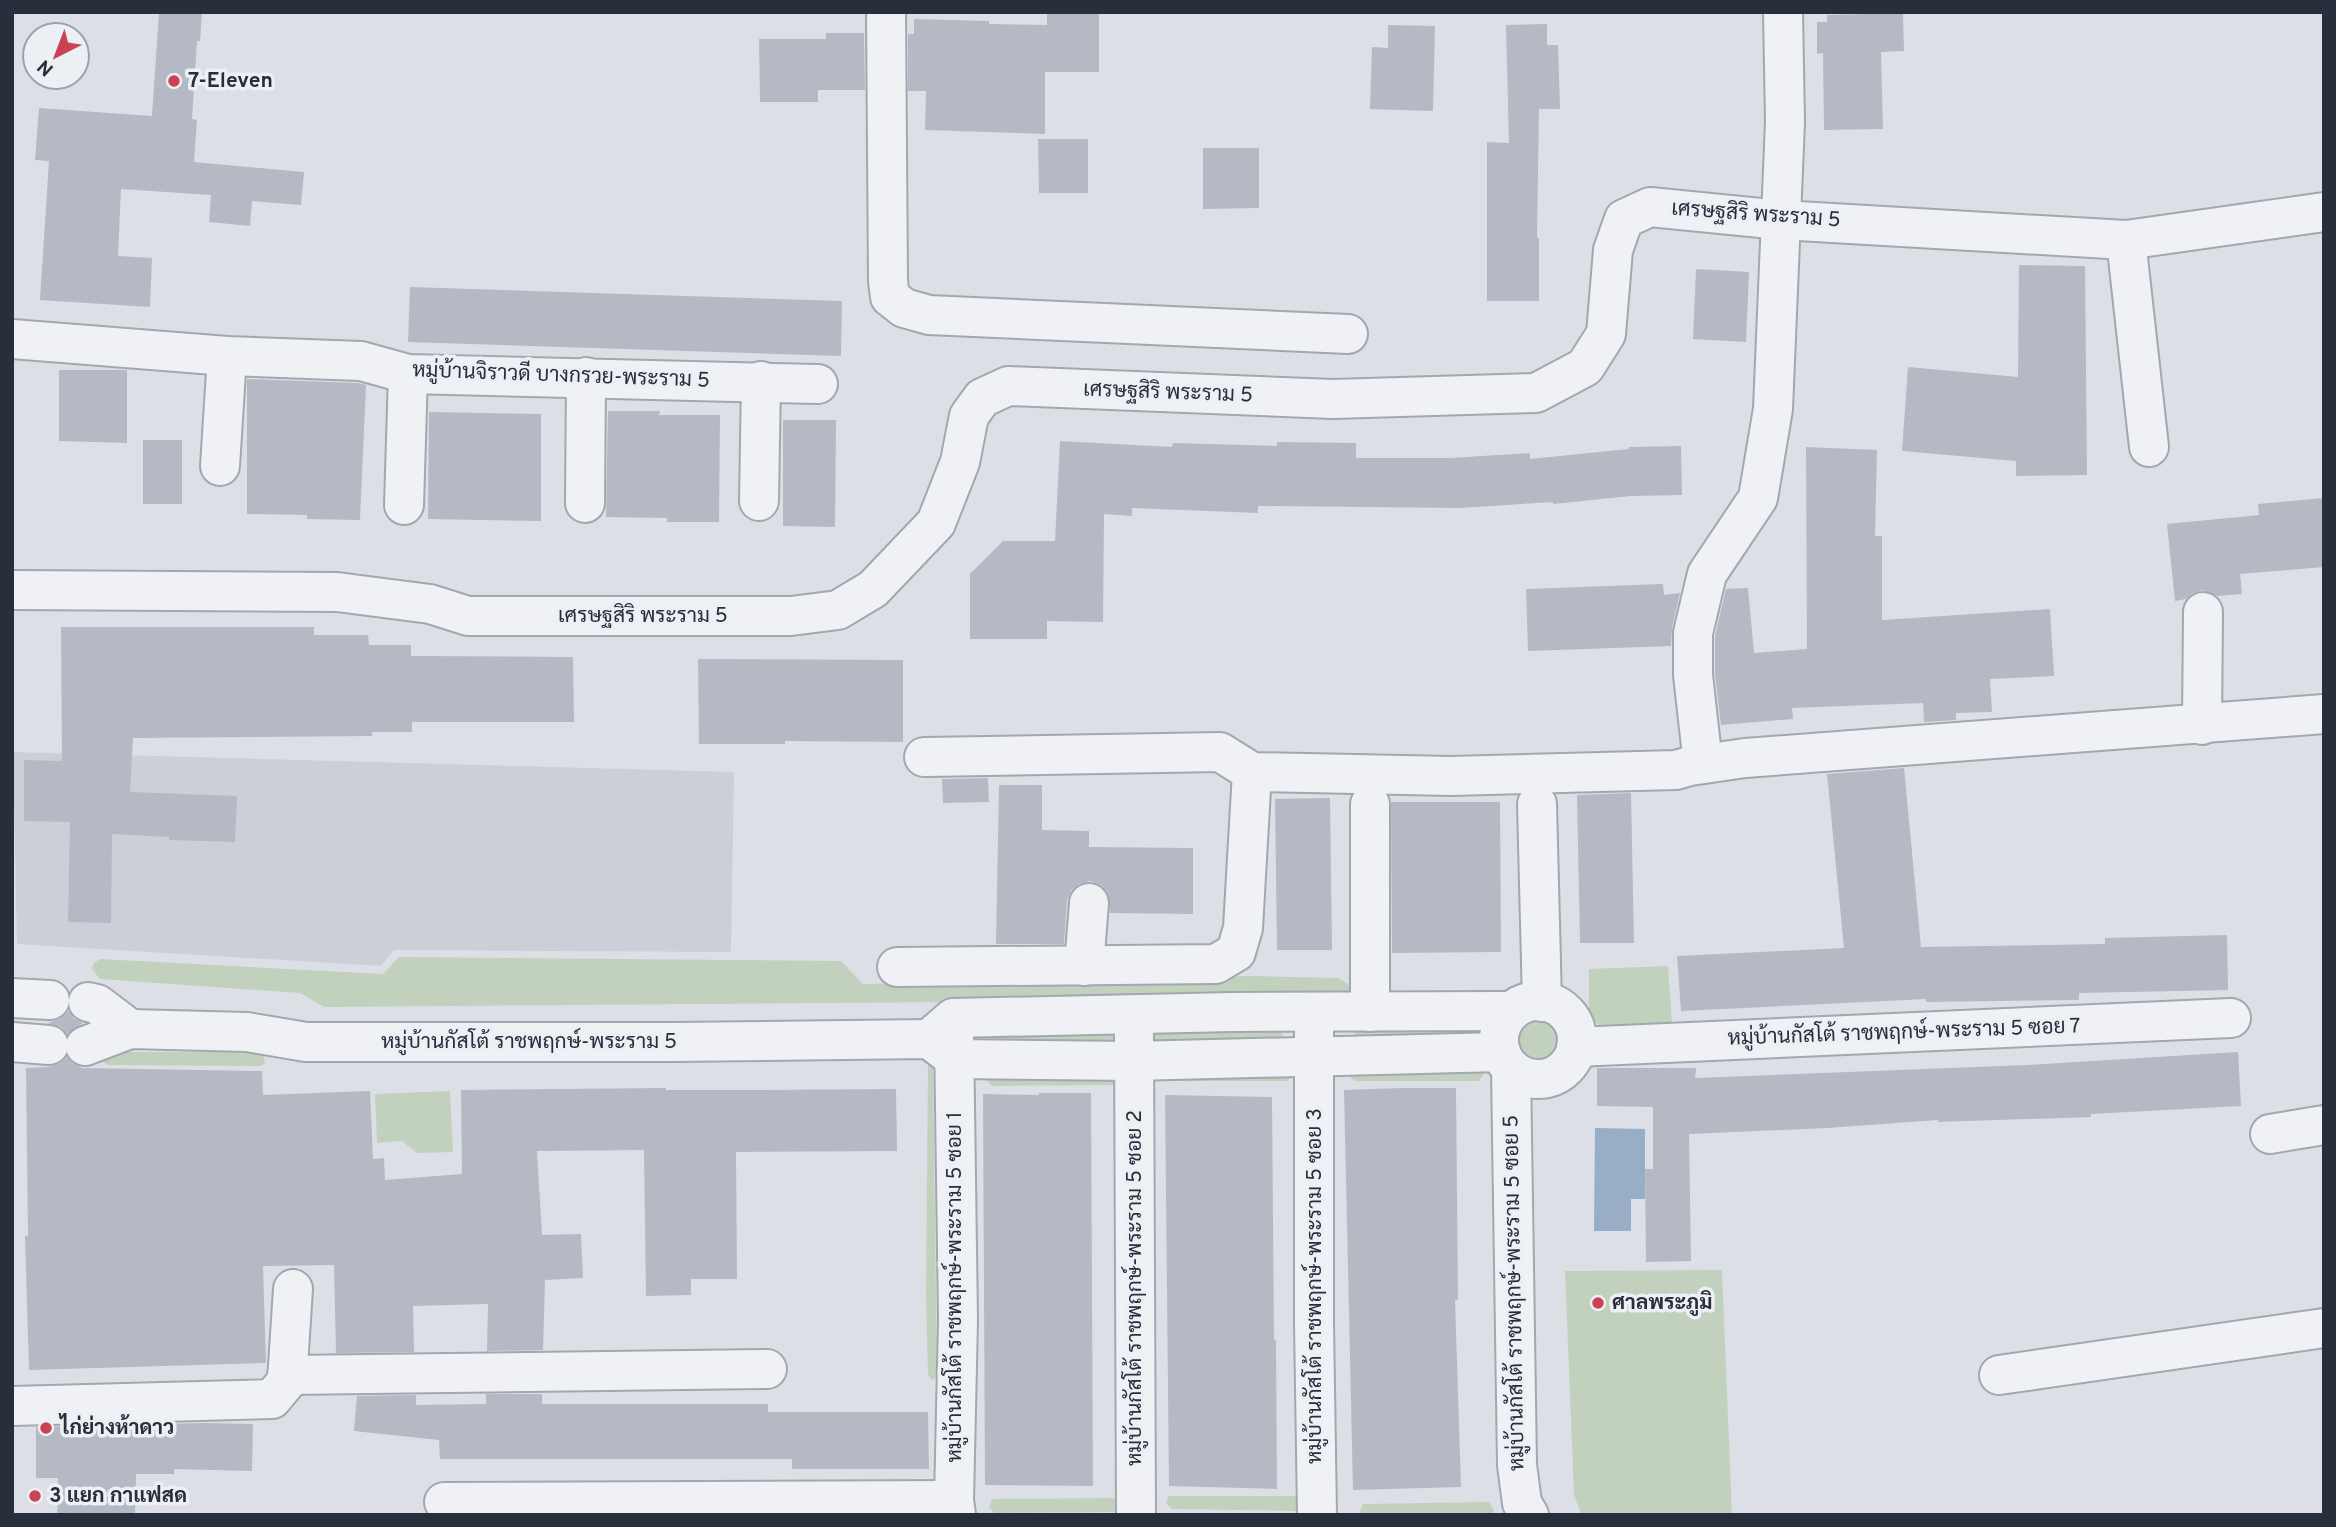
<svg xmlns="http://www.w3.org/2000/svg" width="2336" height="1527" font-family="Overpass,Sarabun,sans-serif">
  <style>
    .built { fill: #cbcfd8 }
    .green { fill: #c2d0be }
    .water { fill: #98adc6 }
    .building { fill: #b4b9c3 }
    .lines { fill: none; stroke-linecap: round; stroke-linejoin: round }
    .minor-casing { stroke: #a2a7b0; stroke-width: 42 }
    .minor { stroke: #eff1f5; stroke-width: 38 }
    .poi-dot { fill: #ca4355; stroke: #eceff4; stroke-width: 2.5 }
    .labels { text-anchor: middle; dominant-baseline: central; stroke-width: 7; stroke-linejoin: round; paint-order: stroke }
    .poi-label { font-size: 21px; font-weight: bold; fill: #272e3c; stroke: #eceff4; text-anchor: start }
    .street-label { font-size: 21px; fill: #272e3c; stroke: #eceff4 }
  </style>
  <rect width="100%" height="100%" fill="#dce0e6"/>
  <path class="built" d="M13,752l721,20 -3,180 -337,-2 -13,16 -364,-22z"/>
  <g class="green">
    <path d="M399,957l442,4 22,23 390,-8 85,2 10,6 2,6 -2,5 -8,4 -1016,8 -24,-14 -200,-14 -8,-10 2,-6 6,-4 283,15z"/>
    <path d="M1668,966l4,57 -70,4 -10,-7 -3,-6v-45z"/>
    <circle cx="1538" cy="1040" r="23"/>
    <path d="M1476,1027l1,11 -121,-1 -1,-3 1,-5z"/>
    <path d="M1278,1028l5,7 -2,4 -127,4 -4,-2 -1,-9z"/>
    <path d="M1118,1030l-3,12 -121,-1 -7,-7z"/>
    <path d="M103,1052h157l3,3 2,8 -4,3 -154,-1 -7,-7z"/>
    <path d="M928,1061l5,4 4,312 -5,3 -4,-5 -2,-82z"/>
    <path d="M1482,1070l2,4 -5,7h-124l-6,-5 1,-5z"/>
    <path d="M1115,1071l1,14 -124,1 -6,-6 1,-4z"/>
    <path d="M1292,1074l-4,7h-125l-5,-5z"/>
    <path d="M450,1091l3,61 -36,1 -15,-12 -25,2 -2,-49z"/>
    <path d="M1722,1270l10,245h-150l-8,-20 -9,-224z"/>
    <path d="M1169,1496h126l4,4 -3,11 -124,-2 -6,-6z"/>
    <path d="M1118,1498l1,14 -125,1 -5,-6 3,-8z"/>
    <path d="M1489,1502l5,8 -2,5h-130l-2,-3 3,-8z"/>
  </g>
  <path class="water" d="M1595,1128l50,1v70h-14v32h-37z"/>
  <g class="building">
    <path d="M159,12h43l-2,29h-3l-5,78 5,1 -3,42 110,10 -3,33 -49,-4 -2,25 -41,-4 2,-27 -90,-6 -3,67 34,2 -2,49 -110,-7 9,-139 -14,-1 4,-52 113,8z"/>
    <path d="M1047,12h52v60h-54v62l-120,-4 1,-39h-18v-57h6v-15l75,2v3l58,1z"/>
    <path d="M1903,13l1,38 -23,1 2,77 -59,1 -1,-77 -6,1v-32h10v-7z"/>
    <path d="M1547,24v21h11l2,64h-21l-2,129h2v63h-52v-159l22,1 -3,-118z"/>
    <path d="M1388,25l47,1 -2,85 -63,-2 2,-62 16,1z"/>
    <path d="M826,33h38l1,57h-47v12h-58l-1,-63h67z"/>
    <path d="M1038,139h50v54h-49z"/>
    <path d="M1203,148h56v60l-56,1z"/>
    <path d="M2019,265l66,1 2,209 -71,1v-15l-114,-10 6,-84 110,10z"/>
    <path d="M1696,269l53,3 -3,70 -53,-3z"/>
    <path d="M410,287l432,14 -1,55 -433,-14z"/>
    <path d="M59,370h68v73l-68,-2z"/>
    <path d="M247,379l111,4 8,2 -6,135 -53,-1v-4l-60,-1z"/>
    <path d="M608,411h52l-1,4h61l-1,107h-52v-4l-61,-1z"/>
    <path d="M429,412l112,2v107l-113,-2z"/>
    <path d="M783,420h53l-1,107 -52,-1z"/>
    <rect x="143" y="440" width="39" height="64"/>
    <path d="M1060,441l112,6 1,-4 104,3v-4l79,1v15h94l80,-5v6l99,-10v-2l52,-1 1,49 -51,1 -78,8v-2l-93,6 -202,-2v7l-126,-5v8l-28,-2 -1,108 -56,-1v18h-77v-65l33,-33h52z"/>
    <path d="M1806,447l71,3 -2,86h7v84l168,-11 4,67 -64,3 2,33 -36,1v7l-32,2 -1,-19 -131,5 1,11 -72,6 -6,-51v-38l11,-47 22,-1 6,65 53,-4z"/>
    <path d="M2324,498v69l-84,7 2,20 -25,2 -14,-6 -10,3 -7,6 -11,2 -8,-77 92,-9 -1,-11z"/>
    <path d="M1663,584l1,11 16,-2 -8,35 -1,18 -143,5 -2,-62z"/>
    <path d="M61,627h253v8h54l1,10h42v11l162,1 1,65h-162v10h-40v4l-239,2 -3,54 107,4 -2,46 -66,-2v-3l-57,-3 -1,89 -43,-1 2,-100 -46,-1v-61l38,1z"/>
    <path d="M698,659l205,1v82l-118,-1v3h-86z"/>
    <path d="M1904,768l17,179 184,-3v-6l122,-3 1,55 -149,3v7l-153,2v-3l-245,12 -4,-55 167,-8 -17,-174z"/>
    <path d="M988,778l1,24 -46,1 -1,-24z"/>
    <path d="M999,785h43v45l47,1v16l104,1v66l-83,-1 -2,-20 -7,-8 -11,-4 -11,3 -8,7 -4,10 -3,43h-68z"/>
    <path d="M1631,793l3,150h-54l-3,-148z"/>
    <path d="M1330,798l2,152h-55l-2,-151z"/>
    <path d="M1391,802h109l1,150 -109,1z"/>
    <path d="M69,1011l5,8 9,4 -16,11 -6,-7 -13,-4 12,-4z"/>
    <path d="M2238,1052l3,54 -150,8v3l-153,5v-2l-111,8 -138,6 2,127 -45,1 -1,-93h8v-62l-56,-1v-38h99l-1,10 332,-13z"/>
    <path d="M67,1057l5,6 10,5 180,3 1,24 107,-4 3,68 11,-1 1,22 77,-6 -1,-84 205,-2v2h82l148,-1 1,62 -161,1 1,127h-46v16l-45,1 -2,-146 -107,1 5,84 39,-1 2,44 -38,2 -2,70 -56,1 1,-47 -75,2 1,46 -78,1 -2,-88 -71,1 3,97 -237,7 -4,-134h3l-2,-168 23,-1 10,-3z"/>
    <path d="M1401,1088h55l2,212h-3l6,187 -108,3 -9,-400z"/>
    <path d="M1039,1093h52l2,393 -108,-1 -2,-391 56,1z"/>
    <path d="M1165,1095l107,2 2,243h2l1,149 -108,-3z"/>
    <path d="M486,1394h56v10h226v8h160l1,57h-137v-10h-352l-1,-19 -85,-9 3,-35 59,-1v10l70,-1z"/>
    <path d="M204,1423l49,1 -1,47 -78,-2v5h-38l-1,41h-78l1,-37h-22v-51z"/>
  </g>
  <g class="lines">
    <g class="minor-casing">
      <g id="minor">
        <path d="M886,12l2,269 2,16 14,11 25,7 419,19"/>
        <path d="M2126,240l23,207"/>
        <path d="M12,339l215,17 134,5 47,13 410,10"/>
        <path d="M220,466l7,-110"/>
        <path d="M759,501l2,-120"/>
        <path d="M585,503l1,-126"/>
        <path d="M404,505l4,-131"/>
        <path d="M12,590l325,2 93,12 38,12h323l47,-6 35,-21 63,-66 24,-61 9,-46 13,-18 26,-12 325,13 203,-6 49,-26 21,-33 7,-84 11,-31 26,-12 131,13 345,20 198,-28"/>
        <path d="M2202,725l1,-113"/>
        <path d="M924,757l296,-5 32,20 200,4 224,-6 14,-4 55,-8 579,-44"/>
        <path d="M1703,764l-10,-89v-42l14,-59 51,-76 15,-89 12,-287 -2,-110"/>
        <path d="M1537,804l5,198"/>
        <path d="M1084,966l5,-63"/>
        <path d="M897,967l319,-3 20,-12 7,-24 9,-156"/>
        <path d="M12,998l38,2"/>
        <circle cx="1538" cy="1040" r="39"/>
        <path d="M88,1002l9,2 33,25"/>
        <path d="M1370,1012v-208"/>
        <path d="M1314,1030v293l3,192"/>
        <path d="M954,1034l4,286 -4,180 2,15"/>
        <path d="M1134,1034l2,481"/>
        <path d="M929,1039l24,-21 279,-6 279,-1"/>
        <path d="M12,1042l37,3"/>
        <path d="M85,1046l45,-17 117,3 59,10h367l256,-3 26,20 178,2 368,-9"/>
        <path d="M1576,1047l655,-29"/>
        <path d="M1511,1068l6,397 5,38 7,12"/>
        <path d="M2270,1134l54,-9"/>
        <path d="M287,1375l480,-6"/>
        <path d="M1999,1375l325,-47"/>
        <path d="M12,1406l260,-7 15,-18 6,-92"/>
        <path d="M444,1502l510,-2"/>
      </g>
    </g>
    <use href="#minor" class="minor"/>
  </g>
  <g class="poi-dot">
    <circle cx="174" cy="81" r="7"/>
    <circle cx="1598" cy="1303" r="7"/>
    <circle cx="46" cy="1428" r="7"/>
    <circle cx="35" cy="1496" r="7"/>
  </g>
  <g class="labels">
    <g class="poi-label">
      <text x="188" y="81">7-Eleven</text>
      <text x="1612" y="1303">ศาลพระภูมิ</text>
      <text x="60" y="1428">ไก่ย่างห้าดาว</text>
      <text x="49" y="1496">3 แยก กาแฟสด</text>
    </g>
    <g class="street-label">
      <text transform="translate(1756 215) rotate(4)">เศรษฐสิริ พระราม 5</text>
      <text transform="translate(561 376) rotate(2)">หมู่บ้านจิราวดี บางกรวย-พระราม 5</text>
      <text transform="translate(1168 393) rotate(2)">เศรษฐสิริ พระราม 5</text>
      <text x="643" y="616">เศรษฐสิริ พระราม 5</text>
      <text transform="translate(1904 1033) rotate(-2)">หมู่บ้านกัสโต้ ราชพฤกษ์-พระราม 5 ซอย 7</text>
      <text x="529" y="1042">หมู่บ้านกัสโต้ ราชพฤกษ์-พระราม 5</text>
      <text transform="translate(1315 1286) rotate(-90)">หมู่บ้านกัสโต้ ราชพฤกษ์-พระราม 5 ซอย 3</text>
      <text transform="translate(955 1287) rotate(-90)">หมู่บ้านกัสโต้ ราชพฤกษ์-พระราม 5 ซอย 1</text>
      <text transform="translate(1135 1288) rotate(-90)">หมู่บ้านกัสโต้ ราชพฤกษ์-พระราม 5 ซอย 2</text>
      <text transform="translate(1515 1293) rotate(-91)">หมู่บ้านกัสโต้ ราชพฤกษ์-พระราม 5 ซอย 5</text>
    </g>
  </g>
  <rect width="2336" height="1527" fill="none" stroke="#272e3c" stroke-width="28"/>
  <g transform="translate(56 56) rotate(222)"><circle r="33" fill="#eceff4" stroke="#9da2aa" stroke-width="2"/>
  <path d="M0-5L12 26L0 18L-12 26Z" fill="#ca4355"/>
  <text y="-10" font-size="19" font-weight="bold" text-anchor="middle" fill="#272e3c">N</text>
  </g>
</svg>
